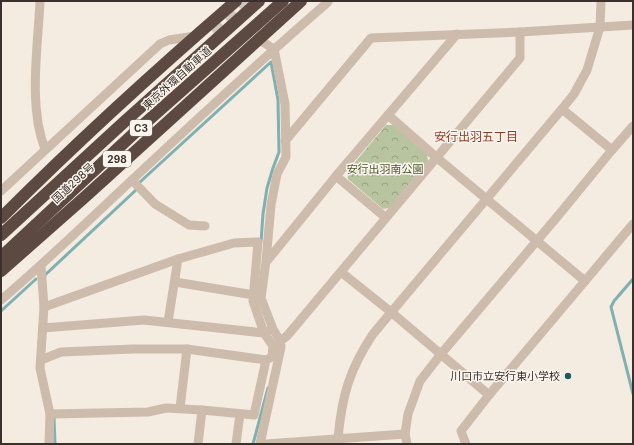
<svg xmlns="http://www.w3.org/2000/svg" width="634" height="445" font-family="Inter,'Noto Sans JP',sans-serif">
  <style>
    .park { fill: url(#park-crowns) }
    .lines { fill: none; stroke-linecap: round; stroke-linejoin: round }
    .stream { stroke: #7fb0b2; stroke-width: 3 }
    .highway-tunnel { stroke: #cfc6bd; stroke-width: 12; stroke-dasharray: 12 6; stroke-linecap: butt }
    .street { stroke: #cdbbac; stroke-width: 9 }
    .highway { stroke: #5c4a42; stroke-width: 12 }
    .poi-dot { fill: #1f5a5e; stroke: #fbf5ee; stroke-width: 1.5 }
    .labels { text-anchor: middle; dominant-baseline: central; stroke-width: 3; stroke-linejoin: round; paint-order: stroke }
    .shield { fill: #fbf5ee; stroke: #756b66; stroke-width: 1 }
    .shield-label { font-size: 10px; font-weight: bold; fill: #3b302b }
    .street-label { font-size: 11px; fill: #3b302b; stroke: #fbf5ee }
    .park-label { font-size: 11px; fill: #4a5a2e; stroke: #fbf5ee }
    .poi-label { font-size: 11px; fill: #3b302b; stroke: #fbf5ee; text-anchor: end }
    .neighbourhood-label { font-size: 12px; fill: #8c3b22; stroke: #fbf5ee }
  </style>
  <defs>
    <pattern id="park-crowns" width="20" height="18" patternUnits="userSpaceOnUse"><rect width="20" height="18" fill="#b8c4a0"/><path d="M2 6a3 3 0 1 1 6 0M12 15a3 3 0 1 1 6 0" fill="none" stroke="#97a083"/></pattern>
  </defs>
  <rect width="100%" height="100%" fill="#f4ebe1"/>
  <path class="park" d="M386,125h7l34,29 1,7 -39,47 -6,1 -35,-30 -1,-7z"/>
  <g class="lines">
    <g class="stream">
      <path d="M140,182l131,-120 7,38 1,52 -6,16 -6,20 -4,26 -2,28"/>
      <path d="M45,276v-1l91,-85"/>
      <path d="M633,279l-19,22 -3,6 22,87"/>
      <path d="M1,311l35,-32"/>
      <path d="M54,417l1,27"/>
      <path d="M253,444l15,-56"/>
    </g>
    <path class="highway-tunnel" d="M212,31l35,-30"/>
    <g class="street">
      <path d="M40,1c-2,46 -12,105 5,148"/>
      <path d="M258,39l16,10 11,55 1,53 -9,17 -6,31 -5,56 -5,37 12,31 7,12 1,6 -21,97"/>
      <path d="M562,109l50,41"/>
      <path d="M388,115l48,42 149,124"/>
      <path d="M285,141l86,-103 149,-6 113,-7"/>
      <path d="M336,176l49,41"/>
      <path d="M132,180l23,24 34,21 16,1"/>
      <path d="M1,191l159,-147 9,-4 26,-4"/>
      <path d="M267,261l69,-85 121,-142"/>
      <path d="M41,266l3,41 -4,61 10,46 -1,30"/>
      <path d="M341,272l50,40 98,83"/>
      <path d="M175,282l79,13"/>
      <path d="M1,300c46,-39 88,-80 132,-121 64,-60 128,-119 195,-177"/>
      <path d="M44,307l134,-48 56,-16 24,-1 -5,59 11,32 9,13 -1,11 -6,3 -12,55 -52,-5 -36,-2 -18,4 -98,2"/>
      <path d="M168,322l10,-63"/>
      <path d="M43,328l101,-8 120,13 4,-2"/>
      <path d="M280,341l7,-5 233,-278v-26"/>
      <path d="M41,360l20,-8 72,-3h54l79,11"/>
      <path d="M180,408l7,-59"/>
      <path d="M198,444l4,-34"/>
      <path d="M236,444l4,-30"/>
      <path d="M266,444l139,-10"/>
      <path d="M339,444l-1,-6c4,-42 11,-68 35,-104l189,-225 12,-15 13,-24 13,-43 1,-26"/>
      <path d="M407,444l-2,-10 3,-20 12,-33 21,-27 116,-137 55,-67 21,-24"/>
      <path d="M466,444l-5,-13 28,-36 144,-171"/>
    </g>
    <g class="highway">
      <path d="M1,218c75,-75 155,-148 235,-217"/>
      <path d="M1,235l122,-112 136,-122"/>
      <path d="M1,257l142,-132 140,-124"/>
      <path d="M1,271l85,-75 215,-195"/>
    </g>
  </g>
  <circle class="poi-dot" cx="568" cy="376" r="4"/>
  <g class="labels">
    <g class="shield">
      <rect x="130" y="120" width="22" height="16" rx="3"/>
      <rect x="103" y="151" width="28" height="16" rx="3"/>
    </g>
    <g class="shield-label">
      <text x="141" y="128">C3</text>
      <text x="117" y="159">298</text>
    </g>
    <g class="street-label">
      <text transform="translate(177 78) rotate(-42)">東京外環自動車道</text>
      <text transform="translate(73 183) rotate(-43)">国道298号</text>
    </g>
    <g class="park-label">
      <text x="385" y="169">安行出羽南公園</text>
    </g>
    <g class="poi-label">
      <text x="560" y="376">川口市立安行東小学校</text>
    </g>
    <g class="neighbourhood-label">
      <text x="476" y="136">安行出羽五丁目</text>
    </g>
  </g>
  <rect width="634" height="445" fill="none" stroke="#3b302b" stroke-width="4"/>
</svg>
